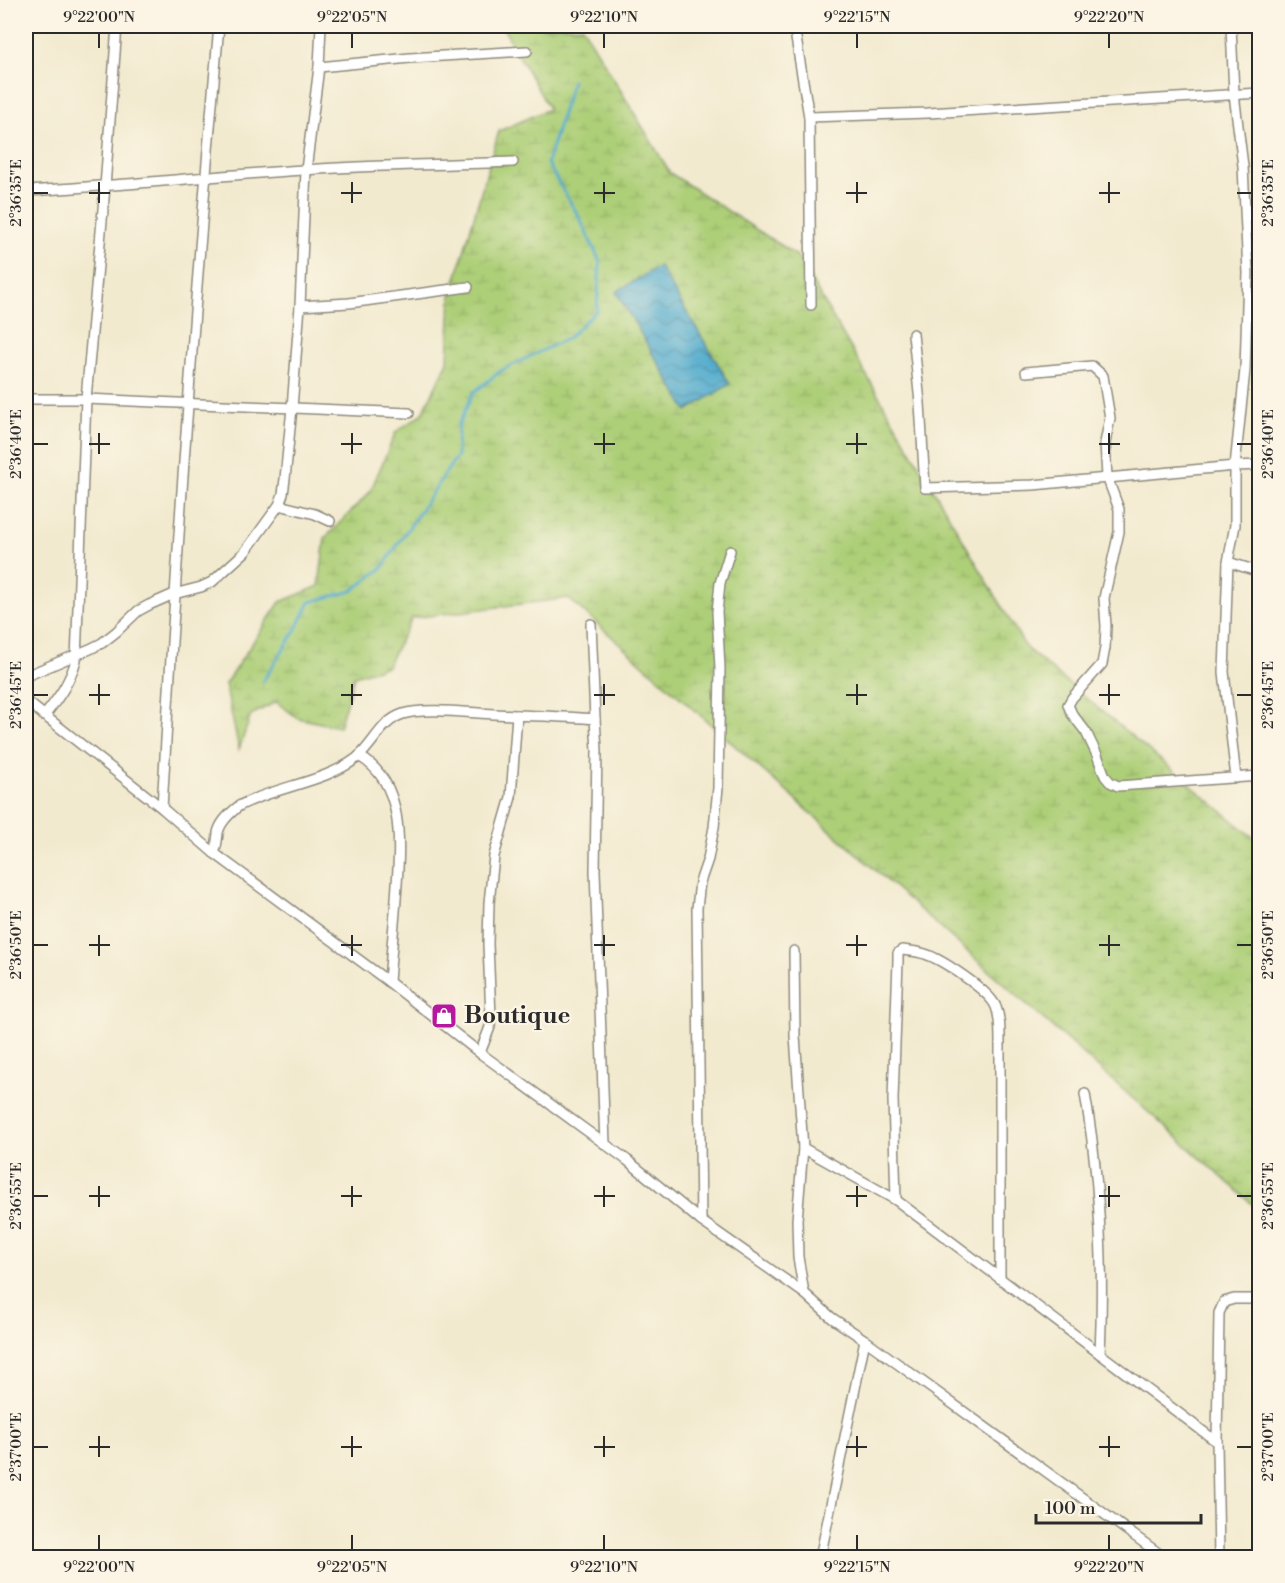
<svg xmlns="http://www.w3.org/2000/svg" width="1285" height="1583" font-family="'Libre Bodoni',serif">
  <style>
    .wetland { fill: url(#wetland-marsh); stroke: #6c7d52; stroke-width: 1.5 }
    .water { fill: url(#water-waves); stroke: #3d6a7c; stroke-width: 1.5 }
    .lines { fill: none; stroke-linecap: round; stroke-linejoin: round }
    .stream { stroke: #4faacd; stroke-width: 3 }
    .street-casing { stroke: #8e8a7d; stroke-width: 12 }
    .street { stroke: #fff; stroke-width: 9 }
    .ticks { fill: none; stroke: #2b2b2b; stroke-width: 2 }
    .labels { text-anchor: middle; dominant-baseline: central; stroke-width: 4.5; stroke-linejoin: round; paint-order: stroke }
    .poi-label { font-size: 24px; font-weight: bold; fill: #2b2b2b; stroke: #fcf5e5; text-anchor: start }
    .neatline { fill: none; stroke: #2b2b2b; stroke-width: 2 }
    .ticks-label { font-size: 15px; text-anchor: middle; fill: #2b2b2b }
  </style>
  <defs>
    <pattern id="wetland-marsh" width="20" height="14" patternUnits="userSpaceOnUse" patternTransform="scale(1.5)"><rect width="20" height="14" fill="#adcf78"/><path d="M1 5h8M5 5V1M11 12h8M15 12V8" fill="none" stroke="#95b268"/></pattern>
    <pattern id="water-waves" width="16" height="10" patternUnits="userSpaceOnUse" patternTransform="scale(1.5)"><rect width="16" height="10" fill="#4faacd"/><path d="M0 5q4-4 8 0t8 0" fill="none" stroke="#428ba7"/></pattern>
  </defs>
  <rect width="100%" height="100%" fill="#fcf5e5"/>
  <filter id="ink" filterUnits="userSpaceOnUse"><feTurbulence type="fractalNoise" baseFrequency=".0167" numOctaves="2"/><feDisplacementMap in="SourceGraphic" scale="12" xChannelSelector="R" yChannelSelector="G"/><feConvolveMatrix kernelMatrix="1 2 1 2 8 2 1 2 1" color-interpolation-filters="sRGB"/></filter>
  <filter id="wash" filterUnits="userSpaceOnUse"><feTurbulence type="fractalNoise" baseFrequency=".008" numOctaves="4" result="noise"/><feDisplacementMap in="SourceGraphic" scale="24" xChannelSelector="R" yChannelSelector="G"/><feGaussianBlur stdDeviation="1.35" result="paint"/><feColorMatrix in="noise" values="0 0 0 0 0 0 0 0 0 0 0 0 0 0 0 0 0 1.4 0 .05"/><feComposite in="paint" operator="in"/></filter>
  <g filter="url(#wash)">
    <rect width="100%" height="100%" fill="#f2eacf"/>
    <path class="wetland" d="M502,26h80l88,147 127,83 229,392 233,194v368l-691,-612 -156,20 -25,48 -33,10 -15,51 -41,-9 -22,-16 -25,13 -12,34 -14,-65 55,-82 39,-16 6,-48 45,-46 26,-60 26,-18 26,-52 3,-66 48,-165 50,-22z"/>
    <path class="water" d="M659,266l71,118 -43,27 -71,-119z"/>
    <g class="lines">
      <path class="stream" d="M263,681l33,-51 14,-28 42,-11 30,-23 75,-112 1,-30 15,-33 29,-23 66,-32 29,-28 3,-48 -21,-45 -32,-54 25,-82"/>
    </g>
  </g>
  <g filter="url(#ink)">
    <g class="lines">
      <g class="street-casing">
        <g id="street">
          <path d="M794,26l15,91 119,-4 332,-20"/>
          <path d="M1231,26l3,68 9,72 5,107 -3,97 -10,96v59l-7,37 -4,110 12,106"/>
          <path d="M319,67l91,-9 117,-7"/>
          <path d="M809,117l2,188"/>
          <path d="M26,191c92,-5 184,-15 277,-21 70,-5 140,-5 210,-8"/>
          <path d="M300,306l49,-3 119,-16"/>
          <path d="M913,334l7,69 5,85 108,-3 202,-19 25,-1"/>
          <path d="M1026,372l66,-6 11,10 7,42 -5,25 2,34 12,32v23l-15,66 2,28 -1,22 -3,16 -30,34 -4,7 4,9 14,18 11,23 8,21 5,6 8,4 142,-10"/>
          <path d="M26,399h60l323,14"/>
          <path d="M279,505l36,9 15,7"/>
          <path d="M1228,562l32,10"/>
          <path d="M591,624l4,95"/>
          <path d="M26,676l64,-27 12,-6 14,-11 22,-21 11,-6 25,-11 27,-7 11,-5 33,-30 34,-47 4,-11 2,-15 7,-71 8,-102 6,-136 13,-103 2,-41"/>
          <path d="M26,701l136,107 52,45 175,129 91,71 147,107 74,61 103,72 28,25 33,22 300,218"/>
          <path d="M44,716c14,-17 26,-34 32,-56l10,-261 19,-212 12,-161"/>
          <path d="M359,756c49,28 40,96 37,143 -2,28 -5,55 -7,83"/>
          <path d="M162,808c15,-261 33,-522 57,-782"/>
          <path d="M214,853c3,-7 3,-12 4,-20 2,-11 12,-20 21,-27 37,-20 85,-23 118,-48 17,-14 24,-37 46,-44 20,-7 68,-1 91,0 34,2 67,2 101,5l2,31 -2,121 10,273"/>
          <path d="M794,951l1,85 8,112 -6,72 1,37 6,36"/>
          <path d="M480,1053l10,-26 1,-10 -3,-73 1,-41 5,-47 17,-59 6,-82"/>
          <path d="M1085,1094c15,86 19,173 15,260"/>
          <path d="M803,1148l93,52 321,242"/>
          <path d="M896,1200l-3,-101 5,-138v-8l4,-3c7,1 15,1 23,4 16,5 65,37 71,53 4,10 4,21 4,32v239"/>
          <path d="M701,1221l-4,-313 3,-26 8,-23 6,-32 4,-39 2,-120 -3,-56 3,-29 10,-32"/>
          <path d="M820,1558l45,-218"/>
          <path d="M1219,1558l-2,-116 2,-129 5,-11 10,-3h26"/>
        </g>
      </g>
      <use href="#street" class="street"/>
    </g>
  </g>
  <path class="ticks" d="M99,33v15M352,33v15M604,33v15M857,33v15M1109,33v15M99,182v21M352,182v21M604,182v21M857,182v21M1109,182v21M33,193h15M89,193h21M341,193h21M594,193h21M846,193h21M1099,193h21M1237,193h15M99,433v21M352,433v21M604,433v21M857,433v21M1109,433v21M33,444h15M89,444h21M341,444h21M594,444h21M846,444h21M1099,444h21M1237,444h15M99,684v21M352,684v21M604,684v21M857,684v21M1109,684v21M33,695h15M89,695h21M341,695h21M594,695h21M846,695h21M1099,695h21M1237,695h15M99,935v21M352,935v21M604,935v21M857,935v21M1109,935v21M33,945h15M89,945h21M341,945h21M594,945h21M846,945h21M1099,945h21M1237,945h15M99,1186v21M352,1186v21M604,1186v21M857,1186v21M1109,1186v21M33,1196h15M89,1196h21M341,1196h21M594,1196h21M846,1196h21M1099,1196h21M1237,1196h15M99,1436v21M352,1436v21M604,1436v21M857,1436v21M1109,1436v21M33,1447h15M89,1447h21M341,1447h21M594,1447h21M846,1447h21M1099,1447h21M1237,1447h15M99,1535v15M352,1535v15M604,1535v15M857,1535v15M1109,1535v15"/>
  <defs>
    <g id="shop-square" transform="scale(1.35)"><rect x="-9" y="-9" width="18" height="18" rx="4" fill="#b5179e" stroke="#fcf5e5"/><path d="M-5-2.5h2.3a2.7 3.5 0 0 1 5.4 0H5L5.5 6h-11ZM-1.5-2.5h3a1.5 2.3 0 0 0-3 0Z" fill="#fff"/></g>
  </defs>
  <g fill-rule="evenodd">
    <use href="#shop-square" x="444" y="1016"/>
  </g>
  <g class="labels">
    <g class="poi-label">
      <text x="464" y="1016">Boutique</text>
    </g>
  </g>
  <rect width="1285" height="1583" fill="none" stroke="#fcf5e5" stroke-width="66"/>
  <path d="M1036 1514v9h165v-9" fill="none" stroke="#2b2b2b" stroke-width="3"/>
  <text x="1045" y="1514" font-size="18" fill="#2b2b2b" stroke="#fcf5e5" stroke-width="4.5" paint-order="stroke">100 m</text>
  <rect x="33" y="33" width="1219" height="1517" class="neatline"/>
  <g class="ticks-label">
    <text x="99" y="22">9°22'00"N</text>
    <text x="352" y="22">9°22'05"N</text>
    <text x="604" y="22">9°22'10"N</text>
    <text x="857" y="22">9°22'15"N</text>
    <text x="1109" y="22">9°22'20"N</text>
    <text transform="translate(1268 193) rotate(-90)" y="5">2°36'35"E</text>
    <text transform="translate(16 193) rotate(-90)" y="5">2°36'35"E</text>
    <text transform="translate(16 444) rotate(-90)" y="5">2°36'40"E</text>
    <text transform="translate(1268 444) rotate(-90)" y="5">2°36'40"E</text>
    <text transform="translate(16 695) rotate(-90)" y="5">2°36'45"E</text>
    <text transform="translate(1268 695) rotate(-90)" y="5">2°36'45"E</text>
    <text transform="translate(1268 945) rotate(-90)" y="5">2°36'50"E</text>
    <text transform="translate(16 945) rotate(-90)" y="5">2°36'50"E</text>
    <text transform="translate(1268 1196) rotate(-90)" y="5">2°36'55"E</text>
    <text transform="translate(16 1196) rotate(-90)" y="5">2°36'55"E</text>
    <text transform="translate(1268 1447) rotate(-90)" y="5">2°37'00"E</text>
    <text transform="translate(16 1447) rotate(-90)" y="5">2°37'00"E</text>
    <text x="99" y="1572">9°22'00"N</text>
    <text x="352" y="1572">9°22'05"N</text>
    <text x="604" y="1572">9°22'10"N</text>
    <text x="857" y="1572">9°22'15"N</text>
    <text x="1109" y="1572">9°22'20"N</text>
  </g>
</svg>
